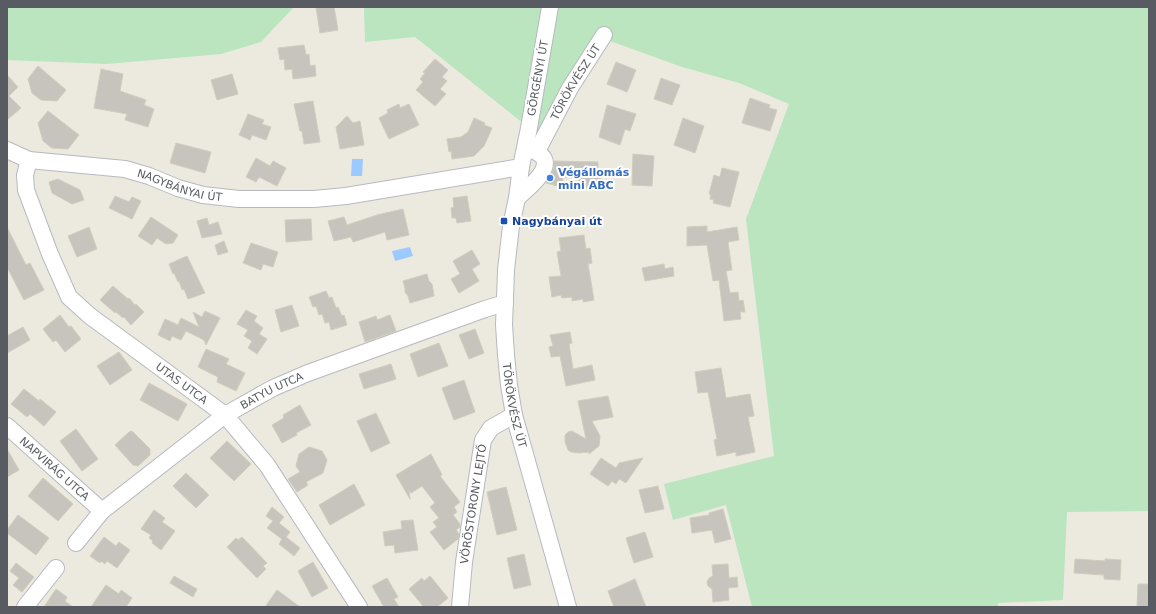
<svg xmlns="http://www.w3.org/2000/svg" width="1156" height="614" font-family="'DejaVu Sans',sans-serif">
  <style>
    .green { fill: #bae5bf }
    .water { fill: #9cc9ff }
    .building { fill: #c6c4bc; stroke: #d0cdbd }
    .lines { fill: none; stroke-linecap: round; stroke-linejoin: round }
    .minor-casing { stroke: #b7b9bf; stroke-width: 18 }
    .minor { stroke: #fff; stroke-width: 16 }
    .shop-dot { fill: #3f7fe0; stroke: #fff; stroke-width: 1.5 }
    .transit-dot { fill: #1a4fb4; stroke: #fff; stroke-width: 1.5 }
    .labels { text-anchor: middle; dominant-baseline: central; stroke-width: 4; stroke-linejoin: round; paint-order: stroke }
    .street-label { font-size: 11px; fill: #585b61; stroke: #fff }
    .shop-label { font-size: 11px; font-weight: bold; fill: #366cbe; stroke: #fff; text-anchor: start }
    .transit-label { font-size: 11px; font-weight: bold; fill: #164399; stroke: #fff; text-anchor: start }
  </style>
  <rect width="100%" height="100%" fill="#eceadf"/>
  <g class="green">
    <path d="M7,7h287l-33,35 -40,12 -114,10 -100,-4z"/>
    <path d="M364,7h785v504l-82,1 -4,88 -65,3v4h-246l-26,-102 -53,15 -9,-36 110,-28 -28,-237 43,-115 -50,-21 -57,-16 -83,-30 -13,11 -44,87 -23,-15 -104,-83 -50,5z"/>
  </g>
  <g class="water">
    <path d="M352,159h11l-1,17h-11z"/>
    <path d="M410,247l3,9 -18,5 -3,-10z"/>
  </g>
  <g class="building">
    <path d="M316,7h18l4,23 -18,3z"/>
    <path d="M304,45l2,10 3,-1 1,12 5,-1 1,11 -23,3 -1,-10 -7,1 -1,-11 -4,1 -2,-12z"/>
    <path d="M435,59l13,11 -6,7 5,4 -7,8 6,5 -11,12 -19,-16 7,-8 -3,-3 5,-6 -2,-1z"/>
    <path d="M616,62l20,8 -9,22 -20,-8z"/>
    <path d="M38,66l28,24 -9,11 -16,-1 -9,-7 -4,-14z"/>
    <path d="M101,69l22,5 -3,17 26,9 -2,5 10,4 -6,18 -23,-7 2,-6 -33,-6z"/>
    <path d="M232,74l6,20 -21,6 -6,-20z"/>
    <path d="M7,75l11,12 -9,9 12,12 -14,12z"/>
    <path d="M661,78l19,7 -8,20 -18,-6z"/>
    <path d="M750,98l20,7 -1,3 8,2 -7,21 -28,-8z"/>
    <path d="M313,101l7,41 -16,2 -2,-13h-2l-6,-27z"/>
    <path d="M399,104l1,4 9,-4 10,21 -30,14 -10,-21 9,-5 -1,-3z"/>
    <path d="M607,105l29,9 -6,17 -5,-2 -5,16 -21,-8z"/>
    <path d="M48,111l31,24 -11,14 -16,-1 -9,-7 -5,-18z"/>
    <path d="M248,114l16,6 -2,4 9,3 -5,13 -14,-5 -2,5 -11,-5z"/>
    <path d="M347,116l6,7 7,-2 4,24 -24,4 -4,-22z"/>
    <path d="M474,118l11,5 -1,2 8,3 -8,18 -10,10 -22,3 -1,-8 -2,1 -2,-13 14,-2 7,-5z"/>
    <path d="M683,118l21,8 -9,27 -21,-8z"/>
    <path d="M176,143l35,9 -6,21 -35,-10z"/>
    <path d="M633,154l21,2 -2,30 -20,-1z"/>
    <path d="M256,158l14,8 3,-5 13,7 -9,18 -18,-9 -3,5 -10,-5z"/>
    <path d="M554,161l44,1v10h3v16h-23l1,-10 -16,-1 -2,10 -15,-4 8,-14z"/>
    <path d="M722,168l17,4 -9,35 -17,-4 1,-3 -4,-1 1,-4 -2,-1 5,-19 6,2z"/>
    <path d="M58,179l22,11 4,10 -12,4 -20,-11 -3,-11z"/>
    <path d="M115,196l14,6 3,-5 9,4 -9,18 -23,-11z"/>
    <path d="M467,196l4,25 -14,2 -1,-5h-4l-1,-10 3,-1 -1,-9z"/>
    <path d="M403,209l6,26 -22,5 -2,-8 -32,10 -2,-5 -17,4 -6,-20 16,-4 3,8 30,-10z"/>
    <path d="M151,217l27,18 -5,8 -7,1 -9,-6 -5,7 -14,-9z"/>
    <path d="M207,218l2,7 9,-3 4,12 -20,4 -5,-17z"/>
    <path d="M311,219l1,21 -26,2 -1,-22z"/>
    <path d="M707,226v6l30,-5 2,13 -11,2 4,28 -6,1 4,22 8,-1 1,9 4,-1 2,12h-5l1,7 -17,2 -5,-41 -6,1 -6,-36 -20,1v-19z"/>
    <path d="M7,227l19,38 4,-2 14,27 -20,10 -17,-33z"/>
    <path d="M89,227l8,22 -20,8 -9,-21z"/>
    <path d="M584,235l2,14 4,-1 2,15 -4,1 6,36 -11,2v-3l-11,2v-4l-10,1 -1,-3 -9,2 -3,-20 12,-1 -4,-24 4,-1 -2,-13z"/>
    <path d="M224,241l4,11 -10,3 -3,-10z"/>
    <path d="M251,243l27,9 -5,15 -10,-3 -2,6 -18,-7z"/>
    <path d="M472,250l8,14 -8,5 7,12 -20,12 -8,-14 9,-5 -7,-13z"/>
    <path d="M187,256l18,37 -17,6 -4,-10 -2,1 -3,-9 -1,1 -4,-9 -1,1 -4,-10z"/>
    <path d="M664,264l1,5 8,-2 1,9 -29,5 -3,-13z"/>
    <path d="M427,274l2,7 3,3 2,12 -24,7 -2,-7 -3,-4v-4l-2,-7z"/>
    <path d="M113,286l15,13 1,-1 6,7 1,-1 8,8 -13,13 -7,-8 -1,1 -7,-6 -1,1 -15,-13z"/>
    <path d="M326,291l3,7 3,-1 4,11 2,-1 4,9 2,-1 3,10 -16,5 -2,-8 -4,1 -3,-9 -3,1 -3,-9 -3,1 -4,-10z"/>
    <path d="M292,305l7,21 -18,6 -6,-22z"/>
    <path d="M246,310l11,6 -3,5 9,7 -4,6 8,5 -10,15 -9,-6 4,-7 -8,-5 4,-6 -11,-6z"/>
    <path d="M205,311l15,7 -14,27 -2,-5 -18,-9 -5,9 -9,-4 -2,5 -12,-6 7,-16 13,6 3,-7 18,9 -6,-15 9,5z"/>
    <path d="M60,315l9,12 2,-1 10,13 -16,13 -9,-12 -3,2 -10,-13z"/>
    <path d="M390,315l6,16 -31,11 -6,-20 17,-6 1,4z"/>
    <path d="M23,327l7,13 -23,13v-17z"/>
    <path d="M475,329l9,24 -15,6 -10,-24z"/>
    <path d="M570,332l2,11 -3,1 4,25 19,-4 3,15 -29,6 -6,-30 -9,1 -2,-10 4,-1 -3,-11z"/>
    <path d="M439,343l9,23 -30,11 -8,-23z"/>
    <path d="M206,349l23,10 -3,5 19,9 -9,18 -19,-9 1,-5 -20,-10z"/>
    <path d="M119,352l13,18 -22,15 -13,-19z"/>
    <path d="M391,364l5,15 -32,10 -5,-15z"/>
    <path d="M721,368l5,30 24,-4 4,22 -6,1 7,35 -19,4v-4l-19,4 -3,-16 3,-1 -9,-47 -10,1 -3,-21z"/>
    <path d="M464,380l11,32 -21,8 -12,-32z"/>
    <path d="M149,383l38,21 -9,17 -38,-21z"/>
    <path d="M24,389l15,12 1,-2 16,13 -12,14 -14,-12 -3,3 -16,-13z"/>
    <path d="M608,396l5,21 -21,4 8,15 -1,10 -10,8v-2l-10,1 -8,-1 -3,-2 -3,-8v-7l3,-3 4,-1 14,8 -8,-38z"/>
    <path d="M300,405l11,20 -15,8 1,2 -15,8 -10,-18 12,-7 -1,-3z"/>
    <path d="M376,413l14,30 -19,9 -14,-31z"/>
    <path d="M76,429l22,30 -16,12 -22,-30z"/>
    <path d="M132,431l18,18v6l-12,11 -5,-1 -18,-20 14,-13z"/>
    <path d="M227,441l24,23 -17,17 -24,-23z"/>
    <path d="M309,447l13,4 5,9 -4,13 -17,9 2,3 -11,7 -9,-13 12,-7 -4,-6 3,-12z"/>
    <path d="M7,449l12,21 -12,7z"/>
    <path d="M431,454l11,21 -2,1 20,26 -6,5 3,5 -4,3 7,9v3l-4,3 3,4 -1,5 -14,11 -14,-18 7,-5 -4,-5 6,-4 -9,-11 5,-4 -13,-17 -11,7 -2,-3 1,9 -14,-24z"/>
    <path d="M601,458l15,10 3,-5 24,-5 -17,25 -7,-4 -3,5 -4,-3 -4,5 -18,-12z"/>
    <path d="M186,473l23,22 -13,13 -23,-22z"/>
    <path d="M43,478l30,26 -15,17 -30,-25z"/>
    <path d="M354,484l11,21 -35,20 -11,-20z"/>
    <path d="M658,486l6,23 -19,4 -6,-23z"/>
    <path d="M506,487l11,43 -20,5 -10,-43z"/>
    <path d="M272,507l12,10 -5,6 11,9 -4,5 14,11 -6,8 -15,-12 3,-5 -15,-11 6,-7 -7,-5z"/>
    <path d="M723,509l8,30 -16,4 -3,-13 -20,3 -2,-15 19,-3v-2z"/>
    <path d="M154,510l11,8 -3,4 13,9 -14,19 -9,-7 1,-2 -4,-3 2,-3 -10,-6z"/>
    <path d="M18,515l31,23 -13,17 -29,-22v-3z"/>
    <path d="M413,520l5,30 -23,3 -1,-8 -9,1 -2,-14 19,-3 -1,-8z"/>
    <path d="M645,532l8,25 -19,6 -8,-25z"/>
    <path d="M104,537l12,9 3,-4 11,8 -13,18 -10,-7 -2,3 -4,-3 -1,2 -10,-7z"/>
    <path d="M242,537l25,26 -4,3 3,3 -9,9 -30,-31 9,-9 2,2z"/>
    <path d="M524,554l7,31 -17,4 -7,-31z"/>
    <path d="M1075,559l30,2v-2l16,1 -1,20 -16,-1v-4l-30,-2z"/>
    <path d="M313,562l15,26 -16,9 -14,-26z"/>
    <path d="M16,563l18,14 -12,15 -9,-7 6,-7 -9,-7z"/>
    <path d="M728,564l1,14 8,-1 1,10 -10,1 1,12 -16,2 -1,-13 -4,-3 -1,-4 2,-4 4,-2 -1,-11z"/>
    <path d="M174,576l23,13 -4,8 -23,-14z"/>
    <path d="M430,576l18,22 -11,9h-13l-15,-18 13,-11 2,3z"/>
    <path d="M387,578l11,19 -4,2 5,8h-15l-12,-21z"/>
    <path d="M635,579l11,28h-32l-6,-16z"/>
    <path d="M1138,584h11v23l-12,-1z"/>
    <path d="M106,585l13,9 2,-4 11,8 -6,9h-35z"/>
    <path d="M56,589l11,8 -2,4 8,6h-29z"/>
    <path d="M277,590l23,17h-35z"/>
  </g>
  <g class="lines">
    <g class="minor-casing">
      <g id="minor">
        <path id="s1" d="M550,7l-21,121 -8,39 -4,31 -6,28 -5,44 -2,55 2,30 3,30 5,30 54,192"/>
        <path id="s2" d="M7,150l22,10 96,9 24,7 29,12 25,7 36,4h75l32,-3 175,-29"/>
        <path id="s3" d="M537,151l33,-63 34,-53"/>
        <path id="s4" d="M29,160l-4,15 1,15 24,64 19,43 21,19 135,99 42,50 92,142"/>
        <path d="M517,198c15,-13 48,-39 11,-49"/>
        <path id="s5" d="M7,426l95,85"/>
        <path id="s6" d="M76,543l26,-32 123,-96 48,-27 35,-15 177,-64 20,-6"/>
        <path d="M25,607l31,-39"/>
        <path id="s7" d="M460,607l4,-45 19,-122 8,-12 23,-13"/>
      </g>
    </g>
    <use href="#minor" class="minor"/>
  </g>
  <circle class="shop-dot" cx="550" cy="178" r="4"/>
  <rect class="transit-dot" x="500" y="217" width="8" height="8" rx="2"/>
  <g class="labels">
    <g class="street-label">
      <text transform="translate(538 78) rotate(-80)">GÖRGÉNYI ÚT</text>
      <text stroke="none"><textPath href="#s3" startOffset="79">TÖRÖKVÉSZ ÚT</textPath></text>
      <text stroke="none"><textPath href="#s2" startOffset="178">NAGYBÁNYAI ÚT</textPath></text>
      <text stroke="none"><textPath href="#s4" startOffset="288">UTAS UTCA</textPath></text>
      <text stroke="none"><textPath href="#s6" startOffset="250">BATYU UTCA</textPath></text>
      <text stroke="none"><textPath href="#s1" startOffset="403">TÖRÖKVÉSZ ÚT</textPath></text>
      <text stroke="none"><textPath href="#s5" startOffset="64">NAPVIRÁG UTCA</textPath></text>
      <text stroke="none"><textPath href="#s7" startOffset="104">VÖRÖSTORONY LEJTŐ</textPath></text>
    </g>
    <g class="shop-label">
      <text x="558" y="172">Végállomás<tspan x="558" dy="13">mini ABC</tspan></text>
    </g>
    <g class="transit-label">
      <text x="512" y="221">Nagybányai út</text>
    </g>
  </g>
  <rect width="1156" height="614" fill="none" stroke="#585b61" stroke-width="16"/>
</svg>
